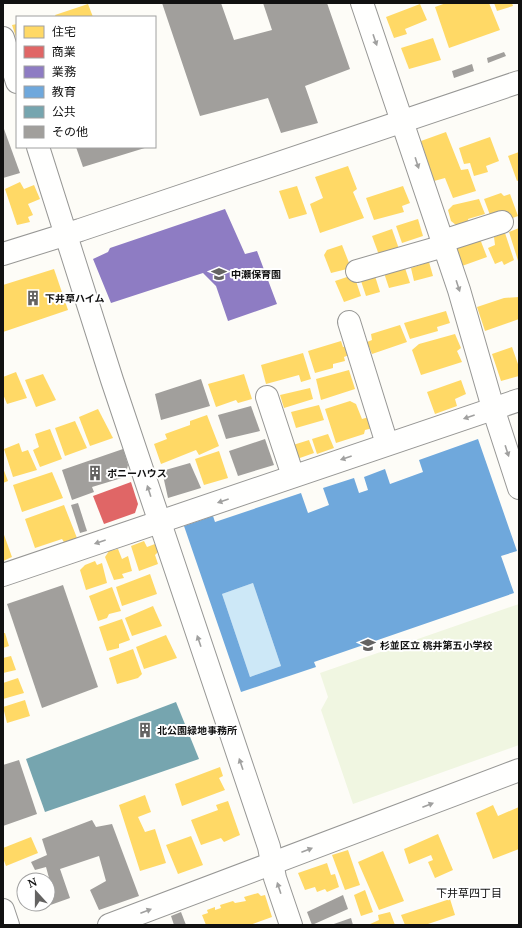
<svg xmlns="http://www.w3.org/2000/svg" width="522" height="928" font-family="'Noto Serif','Noto Sans JP',serif">
  <style>
    .pitch { fill: #f0f6e1 }
    .water { fill: #cde8f7 }
    .homes { fill: #ffd966 }
    .shops { fill: #e06666 }
    .offices { fill: #8e7cc3 }
    .schools { fill: #6fa8dc; fill-rule: evenodd }
    .public { fill: #76a5af }
    .building { fill: #a19f9c }
    .lines { fill: none; stroke-linecap: round; stroke-linejoin: round }
    .minor-casing { stroke: #979795; stroke-width: 24 }
    .minor { stroke: #fffffe; stroke-width: 22 }
    .oneway { fill: #a0a09f }
    .labels { text-anchor: middle; dominant-baseline: central; stroke-width: 4; stroke-linejoin: round; paint-order: stroke }
    .poi-label { font-size: 10px; font-weight: bold; fill: #111; stroke: #fff; text-anchor: start }
    .neighbourhood-label { font-size: 11px; fill: #111; stroke: #fff }
  </style>
  <rect width="100%" height="100%" fill="#fdfcf7"/>
  <path class="pitch" d="M519,604v141l-166,59 -32,-94 7,-13 -8,-24z"/>
  <path class="water" d="M253,583l28,83 -31,11 -28,-83z"/>
  <g class="homes">
    <path d="M446,3h43l11,27 -51,18 -14,-41z"/>
    <path d="M494,3h18l1,3 -16,5z"/>
    <path d="M88,4l5,13h-37l-1,-2z"/>
    <path d="M420,4l7,16 -22,9 2,5 -13,4 -8,-21z"/>
    <path d="M17,24v16l-5,-15z"/>
    <path d="M433,38l8,22 -32,9 -8,-21z"/>
    <path d="M446,132l15,38 7,-1 8,22 -23,7 -8,-20 -11,3 -13,-40z"/>
    <path d="M490,137l9,24 -13,5 2,6 -14,4 -4,-13 -6,1 -5,-16z"/>
    <path d="M519,152v28l-2,1 -9,-25z"/>
    <path d="M348,166l9,23 -4,3 11,26 -44,15 -10,-29 13,-6 -8,-21z"/>
    <path d="M20,182l4,7 10,-4 6,14 -12,5 5,11 -5,2 2,5 -13,3 -12,-36z"/>
    <path d="M297,186l10,28 -18,5 -10,-28z"/>
    <path d="M403,186l7,17 -8,3 2,6 -30,8 -8,-22z"/>
    <path d="M501,193l3,3 6,-2 8,22 -13,5 -15,-6 -6,-16z"/>
    <path d="M479,199l6,15 -17,5 1,3 -13,3 -5,-4 -3,-11 5,-5z"/>
    <path d="M418,219l5,17 -21,7 -6,-17z"/>
    <path d="M519,228v36l-10,-32z"/>
    <path d="M392,229l7,20 -20,6 -7,-19z"/>
    <path d="M505,233l9,27 -10,5 -2,-4 -7,3 -7,-16 7,-3 -1,-8z"/>
    <path d="M480,239l7,18 -25,9 -6,-16 1,-5z"/>
    <path d="M342,245l9,23 -20,5 -7,-18 3,-5z"/>
    <path d="M429,262l4,14 -19,5 -3,-13z"/>
    <path d="M405,268l5,15 -21,5 -5,-15z"/>
    <path d="M54,269l14,41 -65,22v-47z"/>
    <path d="M350,276l2,6 4,-1 5,15 -17,6 -9,-21z"/>
    <path d="M375,276l5,16 -14,4 -5,-15z"/>
    <path d="M519,297v22l-34,12 -8,-24 27,-9z"/>
    <path d="M446,311l4,12 -13,4 1,4 -28,8 -6,-16z"/>
    <path d="M400,325l7,17 -35,12 -5,-12 5,-2 -1,-6z"/>
    <path d="M455,334l6,14 -4,3 5,11 -41,13 -9,-25 7,-6z"/>
    <path d="M341,341l2,6 5,-1 1,9 -5,2 1,4 -12,3v4l-18,5 -7,-22z"/>
    <path d="M512,347l7,20v9l-18,5 -9,-27z"/>
    <path d="M303,353l8,26 -10,3 -2,-7 -33,9 -5,-19z"/>
    <path d="M349,370l6,19 -34,11 -5,-21z"/>
    <path d="M16,372l11,26 -20,6 -4,-10v-17z"/>
    <path d="M43,374l13,26 -20,7 -11,-27z"/>
    <path d="M244,374l8,25 -14,4 -2,-3 -20,7 -8,-23z"/>
    <path d="M461,380l5,14 -11,5 2,7 -22,8 -8,-22z"/>
    <path d="M310,388l3,11 -29,9 -4,-13z"/>
    <path d="M350,401l6,3 6,15 7,-2 4,11 -8,2 -1,4 -28,9 -11,-34z"/>
    <path d="M319,405l5,15 -28,8 -5,-16z"/>
    <path d="M98,409l15,29 -23,8 -11,-29z"/>
    <path d="M207,415l12,31 -20,9 -3,-5 -35,14 -7,-20 13,-5 -2,-5 25,-9v-4z"/>
    <path d="M75,421l12,27 -22,8 -10,-28z"/>
    <path d="M50,429l12,30 -22,8 -7,-17 6,-3 -4,-13z"/>
    <path d="M328,434l6,14 -17,6 -5,-15z"/>
    <path d="M309,440l5,13 -17,6 -4,-14z"/>
    <path d="M19,443l3,9 6,-2 9,20 -24,7 -9,-28z"/>
    <path d="M219,451l9,27 -24,7 -9,-26z"/>
    <path d="M3,468l5,13 -5,2z"/>
    <path d="M52,472l11,26 -41,14 -9,-27z"/>
    <path d="M64,505l13,33 -13,4 -2,-3 -27,9 -10,-29z"/>
    <path d="M3,532l9,25 -9,4z"/>
    <path d="M144,541l3,6 8,-3 3,8 -3,3 3,9 -19,7 -8,-25z"/>
    <path d="M118,549l4,10 6,-3 4,15 -10,3 2,4 -10,2 -9,-23 4,-6z"/>
    <path d="M95,561l2,4 5,-2 5,20 -21,7 -6,-20 5,-5z"/>
    <path d="M150,574l7,20 -35,12 -6,-19z"/>
    <path d="M112,587l9,24 -12,3 -2,4 -9,3 -9,-25z"/>
    <path d="M153,606l9,20 -30,10 -7,-18z"/>
    <path d="M122,619l8,21 -11,4v4l-12,3 -8,-24z"/>
    <path d="M3,633h2l4,13 -6,2z"/>
    <path d="M166,635l11,23 -33,11 -8,-22z"/>
    <path d="M133,649l9,25 -4,4 -21,6 -8,-26z"/>
    <path d="M11,656l5,14 -13,3v-15z"/>
    <path d="M18,678l6,15 -21,6v-16z"/>
    <path d="M25,700l5,16 -23,7 -4,-16z"/>
    <path d="M220,767l3,9 -4,2 6,12 -43,16 -7,-22z"/>
    <path d="M145,795l6,17 -13,5 7,15 10,-3 11,34 -26,8 -21,-66z"/>
    <path d="M228,801l12,34 -16,7 -3,-4 -20,7 -10,-25 27,-10 -2,-5z"/>
    <path d="M493,805l5,11 21,-9v42l-26,10 -17,-46z"/>
    <path d="M438,834l15,36 -18,8 -7,-16 5,-2 -2,-5 -22,9 -5,-15z"/>
    <path d="M191,836l12,29 -25,9 -12,-29z"/>
    <path d="M31,837l7,16 -32,13 -3,-8v-10z"/>
    <path d="M348,850l12,35 -15,5 -13,-35z"/>
    <path d="M383,851l21,50 -25,9 -21,-48z"/>
    <path d="M327,863l4,12 4,-1 4,13 -12,5 -2,-3 -8,3 -2,-5 -10,3 -7,-17z"/>
    <path d="M365,890l8,22 -12,4 -7,-21z"/>
    <path d="M258,893l3,3 4,-1 7,22 -22,8h-44l-4,-10 6,-2 -1,-3 8,-3v3l6,-2 -1,-3 13,-4 2,2 11,-2 -2,-4z"/>
    <path d="M450,899l5,16 -30,10h-20l-4,-10z"/>
    <path d="M390,912l5,13h-27l11,-5 -1,-5z"/>
  </g>
  <path class="shops" d="M131,482l7,22 -3,9 -31,11 -11,-28z"/>
  <path class="offices" d="M225,209l20,45 12,-3 20,53 -49,17 -12,-35 -13,-13 -92,30 -18,-44 15,-7 2,-4z"/>
  <path class="schools" d="M478,439l39,112 -16,5 13,37 -200,69 2,5 -75,25 -57,-166 29,-10 2,6 86,-29 7,20 21,-8 -6,-17 31,-10 5,15 9,-3 -4,-13 21,-8 5,15 33,-12 -4,-12zM253,583l28,83 -31,11 -28,-83z"/>
  <path class="public" d="M176,702l23,57 -154,53 -19,-53z"/>
  <g class="building">
    <path d="M162,3h59l13,37 38,-10 -9,-27h64l23,66 -45,17 13,37 -37,10 -13,-35 -68,18z"/>
    <path d="M504,52l2,4 -18,7 -1,-5z"/>
    <path d="M472,64l2,7 -20,7 -2,-7z"/>
    <path d="M3,129h1l16,44 -17,5z"/>
    <path d="M76,147h72l-65,20z"/>
    <path d="M201,379l9,27 -49,14 -6,-26z"/>
    <path d="M251,406l9,25 -34,8 -8,-24z"/>
    <path d="M265,439l9,26 -36,11 -9,-25z"/>
    <path d="M123,449l5,16 -3,12 -33,10 2,5 -22,8 -10,-30z"/>
    <path d="M190,463l11,25 -33,10 -6,-27z"/>
    <path d="M78,503l9,28 -7,2 -9,-28z"/>
    <path d="M63,585l35,102 -56,21 -35,-104z"/>
    <path d="M19,760l18,54 -34,12v-61z"/>
    <path d="M92,820l4,7 16,-3 27,72 -40,14 -9,-20 16,-9 -7,-25 -39,13 10,29 -28,10 -1,-4h7v-24h-3l4,-2 -3,-11 -11,3 -4,-8 16,-7 -5,-16z"/>
    <path d="M343,895l5,14 -36,16 -5,-13z"/>
    <path d="M181,912l5,13h-12l-3,-9z"/>
    <path d="M351,918l2,7h-22z"/>
  </g>
  <g class="lines">
    <g class="minor-casing">
      <g id="minor">
        <path d="M362,3l97,287 34,118 26,80"/>
        <path d="M3,38l14,44"/>
        <path d="M38,147l74,233 157,467 6,31 16,47"/>
        <path d="M443,241l59,-19"/>
        <path d="M3,254l77,-24 439,-148"/>
        <path d="M357,271l87,-25"/>
        <path d="M349,322l38,122"/>
        <path d="M267,397l26,79"/>
        <path d="M3,575l516,-175"/>
        <path d="M3,910l5,15"/>
        <path d="M109,925l410,-155"/>
      </g>
    </g>
    <use href="#minor" class="minor"/>
  </g>
  <defs><path id="oneway-solid" d="M-6-.8H1V-3.2L6.5 0L1 3.2V.8H-6Z"/></defs>
  <g class="oneway">
    <use href="#oneway-solid" transform="translate(375 40) rotate(71)"/>
    <use href="#oneway-solid" transform="translate(417 163) rotate(72)"/>
    <use href="#oneway-solid" transform="translate(458 286) rotate(72)"/>
    <use href="#oneway-solid" transform="translate(469 417) rotate(161)"/>
    <use href="#oneway-solid" transform="translate(507 451) rotate(72)"/>
    <use href="#oneway-solid" transform="translate(346 458) rotate(161)"/>
    <use href="#oneway-solid" transform="translate(149 491) rotate(-108)"/>
    <use href="#oneway-solid" transform="translate(223 501) rotate(161)"/>
    <use href="#oneway-solid" transform="translate(100 542) rotate(161)"/>
    <use href="#oneway-solid" transform="translate(199 641) rotate(-109)"/>
    <use href="#oneway-solid" transform="translate(241 764) rotate(-109)"/>
    <use href="#oneway-solid" transform="translate(428 805) rotate(-21)"/>
    <use href="#oneway-solid" transform="translate(307 850) rotate(-21)"/>
    <use href="#oneway-solid" transform="translate(279 888) rotate(-108)"/>
    <use href="#oneway-solid" transform="translate(146 911) rotate(-21)"/>
  </g>
  <defs>
    <g id="school-bare" transform="scale(1.2)"><path d="M0-5L7-2L0 1L-7-2ZM-4 1L0 2.5L4 1V4Q0 6-4 4Z" fill="#646362" stroke="#fff" stroke-width="2.5" paint-order="stroke"/></g>
    <g id="building-bare" transform="scale(1.2)"><path d="M-4-6H4V6H1V3H-1V6H-4ZM-2.5-4.3h1.7v1.8h-1.7ZM.8-4.3h1.7v1.8H.8ZM-2.5-1h1.7V.8h-1.7ZM.8-1h1.7V.8H.8Z" fill="#646362" stroke="#fff" stroke-width="2.5" paint-order="stroke"/></g>
  </defs>
  <g fill-rule="evenodd">
    <use href="#school-bare" x="219" y="274"/>
    <use href="#building-bare" x="33" y="298"/>
    <use href="#building-bare" x="95" y="473"/>
    <use href="#school-bare" x="368" y="645"/>
    <use href="#building-bare" x="145" y="730"/>
  </g>
  <g class="labels">
    <g class="poi-label">
      <text x="231" y="274">中瀬保育園</text>
      <text x="45" y="298">下井草ハイム</text>
      <text x="107" y="473">ポニーハウス</text>
      <text x="380" y="645">杉並区立 桃井第五小学校</text>
      <text x="157" y="730">北公園緑地事務所</text>
    </g>
    <g class="neighbourhood-label">
      <text x="469" y="892">下井草四丁目</text>
    </g>
  </g>
  <rect width="522" height="928" fill="none" stroke="#111111" stroke-width="8"/>
  <rect x="16" y="16" width="140" height="132" fill="#ffffff" stroke="#a0a0a0"/>
  <rect x="24" y="26" width="20" height="12" fill="#ffd966" stroke="#a0a0a0"/>
  <text x="52" y="36" font-size="12" fill="#111111">住宅</text>
  <rect x="24" y="46" width="20" height="12" fill="#e06666" stroke="#a0a0a0"/>
  <text x="52" y="56" font-size="12" fill="#111111">商業</text>
  <rect x="24" y="66" width="20" height="12" fill="#8e7cc3" stroke="#a0a0a0"/>
  <text x="52" y="76" font-size="12" fill="#111111">業務</text>
  <rect x="24" y="86" width="20" height="12" fill="#6fa8dc" stroke="#a0a0a0"/>
  <text x="52" y="96" font-size="12" fill="#111111">教育</text>
  <rect x="24" y="106" width="20" height="12" fill="#76a5af" stroke="#a0a0a0"/>
  <text x="52" y="116" font-size="12" fill="#111111">公共</text>
  <rect x="24" y="126" width="20" height="12" fill="#a19f9c" stroke="#a0a0a0"/>
  <text x="52" y="136" font-size="12" fill="#111111">その他</text>
  <g transform="translate(36 892) rotate(339)"><circle r="19" fill="#ffffff" stroke="#a0a0a0"/>
  <path d="M0-3L7 15L0 10L-7 15Z" fill="#646362"/>
  <text y="-6" font-size="11" font-weight="bold" text-anchor="middle" fill="#111111">N</text>
  </g>
</svg>
